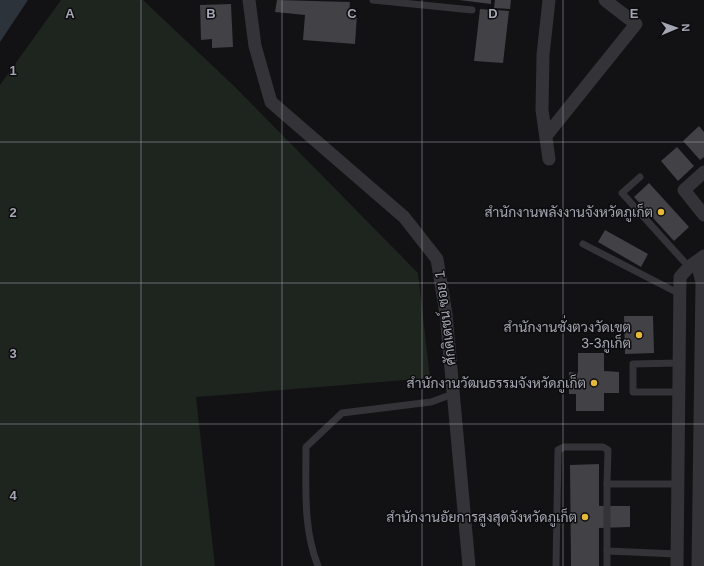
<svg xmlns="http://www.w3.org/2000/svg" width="704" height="566" font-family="Arial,Sarabun,sans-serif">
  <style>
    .green { fill: #1e251f }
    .water { fill: #2c333a }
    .building { fill: #414146 }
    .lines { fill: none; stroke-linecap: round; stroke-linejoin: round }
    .service { stroke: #333338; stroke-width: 7 }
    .minor { stroke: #333338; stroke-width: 13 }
    .grid { fill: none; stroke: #a4a7b3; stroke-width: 1; stroke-opacity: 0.55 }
    .poi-dot { fill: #e5b938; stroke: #0d0c0e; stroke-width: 1.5 }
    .labels { text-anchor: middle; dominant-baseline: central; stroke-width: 3; stroke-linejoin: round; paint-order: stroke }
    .poi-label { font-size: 14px; fill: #a4a7b3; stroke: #0d0c0e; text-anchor: end }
    .street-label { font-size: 14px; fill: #a4a7b3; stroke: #0d0c0e }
    .grid-label { font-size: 13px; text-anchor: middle; font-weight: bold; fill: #a4a7b3; stroke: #0d0c0e; stroke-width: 3; stroke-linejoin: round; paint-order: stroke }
  </style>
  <rect width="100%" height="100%" fill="#121113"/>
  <path class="green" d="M61,0h82l91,86 184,187 12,105 -234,19 19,169h-215v-481z"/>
  <path class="water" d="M0,0h28l-28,42z"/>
  <g class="building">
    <path d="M277,0l73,2 -1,11 8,1 -2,30 -52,-4 2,-25 -30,-3z"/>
    <path d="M459,0h32v4z"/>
    <path d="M495,0h16l-1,9 -16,-1z"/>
    <path d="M231,4l2,43 -21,1v-9l-11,1 -1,-35z"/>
    <path d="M480,9l29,2 -6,52 -29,-2z"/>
    <path d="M699,126l5,6v25l-4,3 -17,-19z"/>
    <path d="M677,147l17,19 -16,15 -17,-20z"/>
    <path d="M649,183l40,44 -15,14 -40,-44z"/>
    <path d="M605,230l43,24 -7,13 -43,-25z"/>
    <path d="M624,316h29l1,37 -29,1z"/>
    <path d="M578,353h26v18l15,1v21h-15v18h-28v-17h-7v-22l9,1z"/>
    <path d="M599,464v42h31v21l-31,1v38h-28l-1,-101z"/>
  </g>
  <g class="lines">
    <g class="service">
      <path d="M373,0l99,10"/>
      <path d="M640,177l-18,16 67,74"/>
      <path d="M583,244l97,50"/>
      <path d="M679,392h-46v-28l47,-1"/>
      <path d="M677,554l-70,-3v-67h71"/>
      <path d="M318,566c-15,-37 -12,-79 -12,-119l36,-34 89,-11 22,-8"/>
      <path d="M556,566l2,-116 6,-3h39l5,3 -1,34"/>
      <path d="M607,566v-15"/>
    </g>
    <g class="minor">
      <path d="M249,0l6,46 16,56 133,115 33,42 9,55 23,252"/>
      <path d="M549,0l-6,55 -1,55 7,49"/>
      <path d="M546,136l90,-112 -31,-24"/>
      <path d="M704,172l-20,18 20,25"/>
      <path d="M693,264l5,3 4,15 -4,284"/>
      <path d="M677,566l3,-289 9,-10 15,-11"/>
    </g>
  </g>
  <path class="grid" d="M141,0v566M282,0v566M422,0v566M563,0v566M0,142h704M0,283h704M0,424h704"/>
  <g class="poi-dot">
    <circle cx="661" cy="212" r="4"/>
    <circle cx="639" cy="335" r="4"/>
    <circle cx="594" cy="383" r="4"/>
    <circle cx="585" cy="517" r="4"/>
  </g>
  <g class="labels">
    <g class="poi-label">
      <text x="653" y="212">สำนักงานพลังงานจังหวัดภูเก็ต</text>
      <text x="631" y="327">สำนักงานชั่งตวงวัดเขต<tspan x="631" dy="16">3-3ภูเก็ต</tspan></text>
      <text x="586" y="383">สำนักงานวัฒนธรรมจังหวัดภูเก็ต</text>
      <text x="577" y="517">สำนักงานอัยการสูงสุดจังหวัดภูเก็ต</text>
    </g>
    <g class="street-label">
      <text transform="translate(445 318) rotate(-97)">ศักดิเดชน์ ซอย 1</text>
    </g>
  </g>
  <g class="grid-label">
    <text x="70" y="18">A</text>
    <text x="211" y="18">B</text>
    <text x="352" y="18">C</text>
    <text x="493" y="18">D</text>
    <text x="634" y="18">E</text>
    <text x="13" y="75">1</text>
    <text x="13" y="217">2</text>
    <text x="13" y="358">3</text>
    <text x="13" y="500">4</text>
  </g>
  <g transform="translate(676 28) rotate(88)" stroke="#0d0c0e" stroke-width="3" paint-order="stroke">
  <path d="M0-3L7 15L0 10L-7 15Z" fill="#a4a7b3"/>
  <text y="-6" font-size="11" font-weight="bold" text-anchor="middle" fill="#a4a7b3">N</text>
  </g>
</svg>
